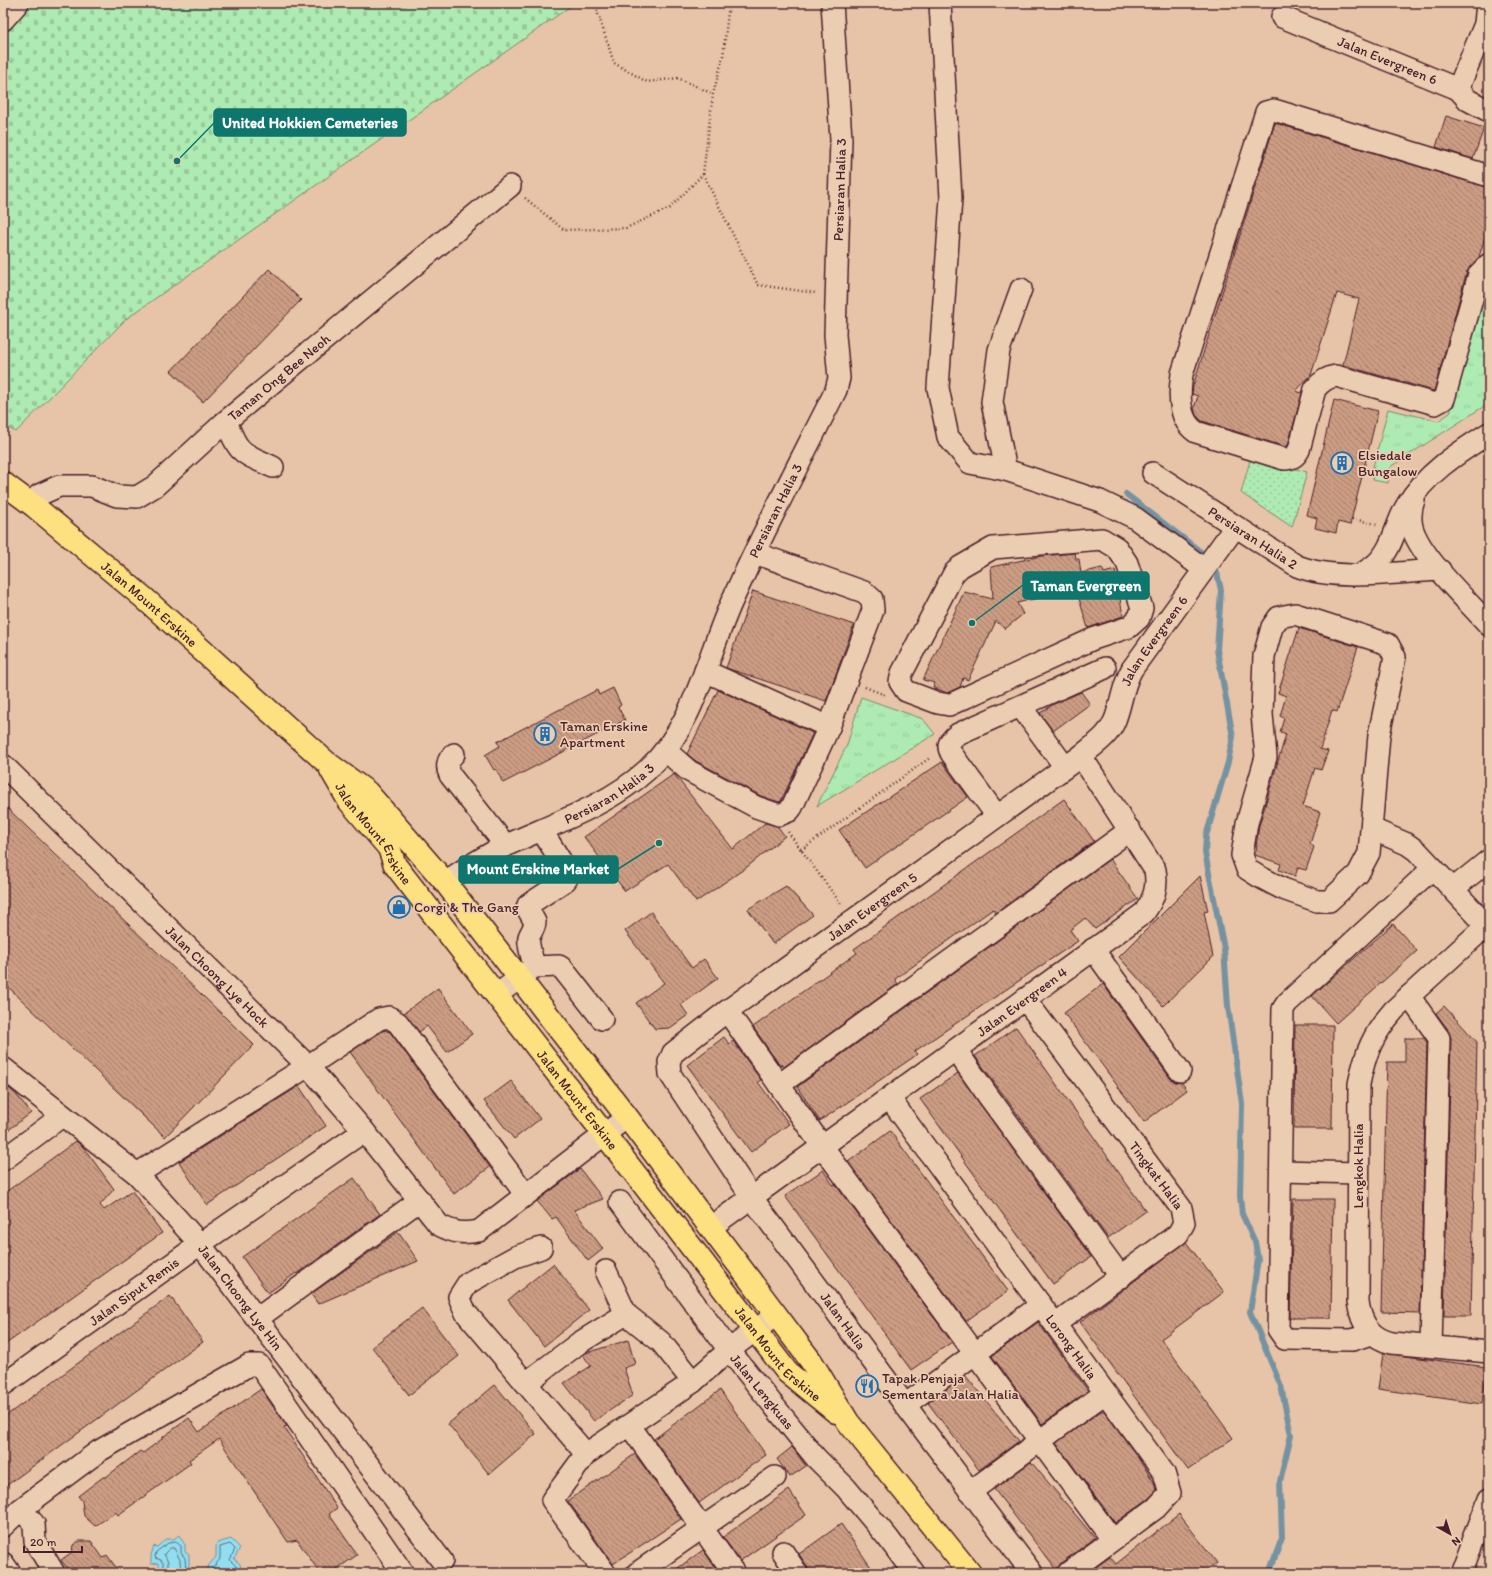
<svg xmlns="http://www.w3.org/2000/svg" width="1492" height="1576" font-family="Itim,sans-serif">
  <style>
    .grass { fill: url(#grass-dots); stroke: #7c856e }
    .cemetery { fill: url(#cemetery-stones); stroke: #7c856e }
    .park { fill: url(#park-tufts); stroke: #7c856e }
    .water { fill: #90deef; stroke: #7492a1 }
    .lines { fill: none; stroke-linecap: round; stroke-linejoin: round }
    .shore { stroke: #666b79; stroke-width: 1 }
    .stream { stroke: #7492a1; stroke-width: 6 }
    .building { fill: url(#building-back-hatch); stroke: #4a1f2b }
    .minor-casing { stroke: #4a1f2b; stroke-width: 24 }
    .major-casing { stroke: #4a1f2b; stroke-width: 25 }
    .path { stroke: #4a1f2b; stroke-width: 2.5; stroke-dasharray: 1 3; stroke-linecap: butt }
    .minor { stroke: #ebceb1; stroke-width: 21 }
    .major { stroke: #fde080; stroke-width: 22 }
    .labels { text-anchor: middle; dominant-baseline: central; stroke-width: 3.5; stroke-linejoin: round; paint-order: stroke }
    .street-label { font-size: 14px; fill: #4a1f2b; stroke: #ebceb1 }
    .poi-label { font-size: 14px; fill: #4a1f2b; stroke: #ebceb1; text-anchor: start }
    .leader { fill: none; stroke: #0f766e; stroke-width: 1.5 }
    .callout-dot { fill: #0f766e; stroke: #ebceb1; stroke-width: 1.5 }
    .callout { fill: #0f766e; stroke: #0f766e; stroke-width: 1.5 }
    .callout-label { font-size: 15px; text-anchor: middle; font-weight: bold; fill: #fff }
  </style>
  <defs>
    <pattern id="grass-dots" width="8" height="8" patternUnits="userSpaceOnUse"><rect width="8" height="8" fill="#adebb2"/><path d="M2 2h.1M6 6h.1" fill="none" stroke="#96c999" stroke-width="1.8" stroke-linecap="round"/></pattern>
    <pattern id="cemetery-stones" width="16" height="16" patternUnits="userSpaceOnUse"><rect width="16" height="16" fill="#adebb2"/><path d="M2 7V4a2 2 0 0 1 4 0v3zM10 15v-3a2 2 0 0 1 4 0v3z" fill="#96c999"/></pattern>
    <pattern id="park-tufts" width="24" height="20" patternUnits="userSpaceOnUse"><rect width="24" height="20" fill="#adebb2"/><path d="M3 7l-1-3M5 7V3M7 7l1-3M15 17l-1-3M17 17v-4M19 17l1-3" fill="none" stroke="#96c999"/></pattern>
    <pattern id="building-back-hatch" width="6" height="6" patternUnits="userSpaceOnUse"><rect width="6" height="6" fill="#cb9c83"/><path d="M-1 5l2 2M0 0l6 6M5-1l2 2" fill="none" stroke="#a77f6b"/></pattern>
  </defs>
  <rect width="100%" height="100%" fill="#e7c4a7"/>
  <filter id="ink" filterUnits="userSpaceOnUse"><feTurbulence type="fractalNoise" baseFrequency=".025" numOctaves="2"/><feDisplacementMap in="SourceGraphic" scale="8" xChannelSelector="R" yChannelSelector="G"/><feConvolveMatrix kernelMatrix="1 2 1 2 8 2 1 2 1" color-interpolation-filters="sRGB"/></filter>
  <g filter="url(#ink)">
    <path class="grass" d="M1251,457l56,15 -15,55 -51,-34z"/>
    <path class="cemetery" d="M3,3h572l-449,316 -110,113 -13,-7z"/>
    <g class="park">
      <path d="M1487,290l2,1v112l-99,64 -2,16 -15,-3 1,-8 -2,-1 16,-62 50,12 12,-8z"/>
      <path d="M861,697l62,22 12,15 -118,72 30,-61z"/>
    </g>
    <g class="water">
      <path d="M179,1535l6,10v7l4,3v15l3,3h-33v-10l-8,1v-9l3,-9 3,1 9,-8h8z"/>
      <path d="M231,1539l9,9 -6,11 6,5 2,9h-37l4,-8 7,-8v-10l1,-4z"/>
    </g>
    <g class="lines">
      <g class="shore">
        <path d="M163,1573v-10l-2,-3 -6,-2 1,-6 12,-9 8,-1 5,4v7l4,5 1,15"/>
        <path d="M168,1573v-11l-4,-8 6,-6h4l6,12 1,13"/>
        <path d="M209,1573l11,-14v-12l10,-3 5,5 -5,11 6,6 2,7"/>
      </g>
      <g class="stream">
        <path d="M1126,494l75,58"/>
        <path d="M1217,573l4,17 -4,60 16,87 -5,25 -22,74 -1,17 19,96 4,57 14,98 -2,92 2,18 13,28 3,17 -8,53 31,74 10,49 -11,46 2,57 -13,35"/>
      </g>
    </g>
    <g class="building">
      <path d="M1446,116l38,12 -11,31 -37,-12z"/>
      <path d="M1275,123l214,65v36l-10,33 -12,14 -33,120 -91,-26 16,-66 -22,-6 -26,82 -15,16 6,2 -14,52 -2,2 -84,-26 -6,-6 -2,-7 4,-12 -6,-2 1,-8z"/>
      <path d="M269,269l32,31 -98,102 -32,-31z"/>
      <path d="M1334,400l44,11 -28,114 -12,-3 -2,11 -21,-5 2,-10 -10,-3z"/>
      <path d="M1075,553l1,6h3l2,14 21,-5 2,5 11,-3 8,46 -35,12 -12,-39 -59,14 6,11 -18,15 -9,-8 -28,59 -5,-2 -3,9 -13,6 -14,-6 2,-4 -12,-3 41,-88 29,7 -2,-32 50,-11z"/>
      <path d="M753,591l101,34 -28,76 -100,-33z"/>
      <path d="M1299,628l59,19 -21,65 -5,-2 -12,39 8,2 -7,19 -6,-2 -12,38 17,6 -10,32 4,3 -8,23 -8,-2 -3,8 -16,-6 2,-6 -26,-9 2,-9h-1l3,-20 27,-92 -6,-2 4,-14 -4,-2 6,-20 -8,-3z"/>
      <path d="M613,688l8,17 -3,2 7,13 -122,63 -7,-14 -2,1 -9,-15 15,-9 -3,-4 100,-52 2,5z"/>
      <path d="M718,690l95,43 -32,68 -2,1 -18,-6 -65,-35 -9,-7z"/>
      <path d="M1081,692l9,12 -37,27 -13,-18 14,-9z"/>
      <path d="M942,762l26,35 -103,71 -26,-38z"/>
      <path d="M674,774l59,75 32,-26 12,3 8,10 -38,31 -51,35 -28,-38 -43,27 -41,-54z"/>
      <path d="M1064,799l30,42 -98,72 -3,-4 -98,70 3,5 -114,83 -2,-3 -2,2 -27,-39 104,-74 -3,-4z"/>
      <path d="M3,804l251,241 -89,92 -162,-155z"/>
      <path d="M1110,859l28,40 -43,30 -10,-11 -15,12 8,11 -163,110 3,3 -98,67 -23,-34z"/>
      <path d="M1200,876l8,35 -4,1 9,45 -50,49 -44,-49z"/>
      <path d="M786,886l27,29 -40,29 -25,-35z"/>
      <path d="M651,912l41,56 12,-9 14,19 -37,27 7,10 -18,13 -15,1 -19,-26 28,-20 -39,-52z"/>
      <path d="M1393,924l24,27 -81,72 -24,-27z"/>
      <path d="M1103,984l67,94 5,4 7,1 5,7 -43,32 -80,-109z"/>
      <path d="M438,988l34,46 -25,18 -20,-26 -8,6 -15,-19z"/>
      <path d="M1444,1006l33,36 -6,274h-27l7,-278 -2,-7 -13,-18z"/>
      <path d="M1295,1025h38l-1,104h-38z"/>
      <path d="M1016,1027l130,184 -38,27 -133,-182z"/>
      <path d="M384,1030l6,2 100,135 -36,27 -104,-142z"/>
      <path d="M724,1037l5,7 4,-3 28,39 -3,2 31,42 -38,28 -64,-87z"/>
      <path d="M1405,1038h19l3,4 -7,271 -39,-1 6,-250h18z"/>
      <path d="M958,1073l133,184 -38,27 -133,-185z"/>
      <path d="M511,1081l29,38 -26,20 -30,-38z"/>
      <path d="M3,1083l13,11 15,19 -28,21z"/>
      <path d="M299,1086l27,40 -119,79 -28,-43z"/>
      <path d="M890,1131l118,160 -42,30 -118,-159z"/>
      <path d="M76,1141l8,7 30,41 -14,16 4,5 28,-19 30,42 -159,113v-152z"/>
      <path d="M580,1169l23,30 -29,11 29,39 -15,12 -32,-44 -4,2 -15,-18z"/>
      <path d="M823,1170l10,15 2,-1 117,158 -41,28 -126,-174z"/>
      <path d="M354,1178l26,36 -83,60 -1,-1 -28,20 -26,-36z"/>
      <path d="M1293,1199h40l-2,119h-41z"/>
      <path d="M398,1232l20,29 -100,43 -7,-10z"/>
      <path d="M1186,1242l38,50 -63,47 72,99 -45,32 -108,-148z"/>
      <path d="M553,1264l36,46 -45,36 -36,-46z"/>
      <path d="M170,1296l33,46 -200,146v-70z"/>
      <path d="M422,1308l37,48 -50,39 -37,-48z"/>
      <path d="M1038,1322l50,69 -46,33 -50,-68z"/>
      <path d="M628,1340l7,24 -11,4 9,27 -39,26 -30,-38 27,-17 -8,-11 3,-2z"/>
      <path d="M1383,1353l104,14 -5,37 -104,-15z"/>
      <path d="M965,1375l54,66 -40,29 -51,-67z"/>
      <path d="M495,1385l41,49 -47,40 -41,-50z"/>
      <path d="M261,1389l26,37 -3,1 53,81 -8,6 28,41 -26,18h-11l-23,-33 -9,2 -69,-103 -30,21 2,3 -73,52 -2,-3 -21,14 -11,-10 -2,-15 -4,-5 25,-19h3l34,-26 3,2 19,-14 1,-2 26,-19 10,14z"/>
      <path d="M720,1390l46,65 -67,48 -45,-64z"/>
      <path d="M1101,1411h3l30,41 20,30 3,8 -9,9 -33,24 -59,-80z"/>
      <path d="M792,1447l14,19 -16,11 -13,-18z"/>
      <path d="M635,1454l46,65 -68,45 -45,-63z"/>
      <path d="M1031,1462l64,76 -34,25 -4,8 -63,-82z"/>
      <path d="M789,1490l17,25 -66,46 -17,-24z"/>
      <path d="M1179,1514l38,49 -14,10h-115l22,-16 6,7z"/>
      <path d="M841,1524l34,49h-66l-2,-7 -8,-12z"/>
      <path d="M79,1541h12l12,17 4,-3 13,18h-49l-10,-13 11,-8 1,-7z"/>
      <path d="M703,1550l15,21 -2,2h-45z"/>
    </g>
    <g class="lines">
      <g class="minor-casing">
        <g id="minor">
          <path d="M940,3l11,195 -13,190 10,49 22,26 36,7 94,31 35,17 69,51"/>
          <path id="s1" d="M1282,17l176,72 10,11 21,11"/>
          <path d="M3,20l15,-17"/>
          <path d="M1458,89l27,-65 2,-21"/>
          <path d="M1489,176l-215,-66 -8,2 -84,262c-3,19 -4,46 14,58l88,27c8,0 11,-2 15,-9l16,-61c5,-6 13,-12 21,-13l99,28 9,-5 35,-125 10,-10"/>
          <path d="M226,421c13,34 15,31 47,46"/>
          <path d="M1006,470l-14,-68 7,-52 22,-61"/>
          <path id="s2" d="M1153,473l144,93c40,16 100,6 143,4"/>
          <path d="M1414,500c-3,8 -4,18 -2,27 8,30 56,74 77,98"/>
          <path id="s3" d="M34,506l5,-11 20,-9h33l25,10 20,1 18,-11 71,-65 284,-235"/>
          <path d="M1102,539l15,9 10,15 15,45 -3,10 -10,9 -36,12 -144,66 -11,-2 -32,-12 -6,-9 2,-9 52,-100 6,-6 33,-19z"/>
          <path d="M1362,574c5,-4 11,-7 15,-11 16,-15 19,-40 30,-58 19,-32 51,-52 82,-72"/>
          <path d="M1295,614l93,30 7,13 -16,78 -10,118 -11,21 -29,27h-12l-34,-12 -25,-13 -11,-7 -5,-14 5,-32 19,-66 -4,-43 2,-58 8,-29 7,-10z"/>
          <path d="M705,671l124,56"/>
          <path d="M1021,707l44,60"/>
          <path d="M666,751l23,20 67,36 23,8 10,-4 3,-4 37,-80 44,-117 -1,-11 -8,-7 -109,-39"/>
          <path d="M454,754c-7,6 -8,13 -4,21l56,71"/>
          <path id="s4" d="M3,765l305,301 56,65 75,94c15,8 24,9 40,6l148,-114"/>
          <path d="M997,816l-46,-63c-5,-9 0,-14 7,-19l147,-66"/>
          <path d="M1372,829l35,15 10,7 72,77"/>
          <path id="s5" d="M445,882c20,-13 40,-27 62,-37 46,-21 102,-40 140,-75 48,-44 59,-112 85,-169 32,-72 69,-141 104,-211l3,-12 -4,-43 6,-196 -9,-136"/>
          <path d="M1453,889l36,-29"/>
          <path d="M1487,925l-93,85c-21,24 -29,43 -35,74l-1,218c3,21 12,36 34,41l97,9"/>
          <path d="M1093,949l87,122"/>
          <path d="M534,967c-1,-9 -7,-22 -5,-30 2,-6 6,-9 6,-15l-8,-14 1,-3 38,-25 3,-6 -27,-43"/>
          <path d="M506,988l28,-21 25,-1 3,2 40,51"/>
          <path d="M1409,996l30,42 -8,308"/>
          <path id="s6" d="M1025,999l156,209 3,15 -6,11 -123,90"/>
          <path d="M727,1011l95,135 290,393"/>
          <path d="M956,1050l33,47 132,180"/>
          <path id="s7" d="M3,1068l134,106 63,70 242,317"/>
          <path d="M779,1085l351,-255"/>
          <path id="s8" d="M890,1099l274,374 6,20 -14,15 -88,65"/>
          <path d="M3,1160l59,-44"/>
          <path d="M1281,1171l77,2"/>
          <path d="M137,1174l171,-108 71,-47 10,-2 9,6 128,172"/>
          <path id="s9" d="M620,1202l109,148 87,108 30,30 42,50 26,35"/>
          <path id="s10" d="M711,1227l433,-314c10,-14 14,-26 11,-43l-74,-114"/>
          <path d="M541,1248l-26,9 -47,26 -9,14 7,16 120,141"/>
          <path d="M606,1271l20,43 35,28 32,40"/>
          <path d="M258,1318l162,-118"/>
          <path d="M1371,1334l-19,6 -67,-1 -7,-10 5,-320 4,-6 146,-135"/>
          <path d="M526,1383l53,-40 47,-29"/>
          <path id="s11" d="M3,1385l197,-141 164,-113"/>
          <path d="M905,1405l136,-100"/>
          <path d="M630,1426l104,147"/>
          <path d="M970,1492l135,-99"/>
          <path d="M21,1509l13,15 1,17 19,32"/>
          <path d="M3,1526l18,-17 78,-58 150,-86h10l144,208"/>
          <path d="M783,1552l14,21"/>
          <path d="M3,1563l7,10"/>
          <path d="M605,1573l-53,-73 34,-46 107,-72 36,-32 47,-35"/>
          <path d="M637,1573l138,-96"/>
          <path id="s12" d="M1032,1573l-127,-168 -153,-207 -82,-124 -1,-12 4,-9 54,-42 354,-255c13,-11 28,-20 34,-36 7,-18 7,-33 17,-51l103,-142"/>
          <path d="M1461,1573l28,-74"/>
        </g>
      </g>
      <g class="major-casing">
        <g id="major">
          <path id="s13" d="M3,483l31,23 110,92 182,164 41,30 78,90 182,235 184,244 37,61 122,151"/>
          <path id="s14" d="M331,770l18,31 40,47 6,17 245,315 147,192 49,40"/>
        </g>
      </g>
      <g class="path">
        <path d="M601,3l-4,8 17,52 33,19 31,-4 35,16"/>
        <path d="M703,174l55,111 58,8"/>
        <path d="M525,198l39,32 62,-2 44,-20 33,-34 10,-80 10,-37 6,-54"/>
        <path d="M1352,519l25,5"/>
        <path d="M865,687l20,8"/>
        <path d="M788,832l53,72"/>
        <path d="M801,850l130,-93"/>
      </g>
      <use href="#minor" class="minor"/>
      <use href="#major" class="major"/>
    </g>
  </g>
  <defs>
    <g id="building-ring" transform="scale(1.15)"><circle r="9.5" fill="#ebceb1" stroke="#1f6fb2" stroke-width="1.5"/><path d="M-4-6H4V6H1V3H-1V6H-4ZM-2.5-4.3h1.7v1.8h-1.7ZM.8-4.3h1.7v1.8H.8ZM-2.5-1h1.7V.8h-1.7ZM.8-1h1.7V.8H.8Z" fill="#1f6fb2"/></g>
    <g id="shop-ring" transform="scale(1.15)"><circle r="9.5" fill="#ebceb1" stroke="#1f6fb2" stroke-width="1.5"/><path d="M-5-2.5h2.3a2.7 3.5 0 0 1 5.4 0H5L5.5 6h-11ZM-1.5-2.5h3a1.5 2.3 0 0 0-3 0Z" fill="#1f6fb2"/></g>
    <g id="restaurant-ring" transform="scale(1.15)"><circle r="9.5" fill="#ebceb1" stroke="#1f6fb2" stroke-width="1.5"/><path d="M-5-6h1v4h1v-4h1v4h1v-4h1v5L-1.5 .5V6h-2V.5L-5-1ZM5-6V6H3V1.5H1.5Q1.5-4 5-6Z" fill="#1f6fb2"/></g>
  </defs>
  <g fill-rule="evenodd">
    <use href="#building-ring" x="1342" y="463"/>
    <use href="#building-ring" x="545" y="734"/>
    <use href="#shop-ring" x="399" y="907"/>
    <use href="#restaurant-ring" x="867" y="1386"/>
  </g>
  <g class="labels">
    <g class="street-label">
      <text stroke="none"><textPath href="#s1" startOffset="114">Jalan Evergreen 6</textPath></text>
      <text stroke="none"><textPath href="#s5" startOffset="859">Persiaran Halia 3</textPath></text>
      <text stroke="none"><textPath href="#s3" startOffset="300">Taman Ong Bee Neoh</textPath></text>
      <text stroke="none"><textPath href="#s5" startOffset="523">Persiaran Halia 3</textPath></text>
      <text stroke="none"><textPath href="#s2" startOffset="119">Persiaran Halia 2</textPath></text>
      <text stroke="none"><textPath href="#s13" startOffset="190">Jalan Mount Erskine</textPath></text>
      <text stroke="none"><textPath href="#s12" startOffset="1283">Jalan Evergreen 6</textPath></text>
      <text stroke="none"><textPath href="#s5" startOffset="187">Persiaran Halia 3</textPath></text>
      <text stroke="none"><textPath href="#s14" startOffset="77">Jalan Mount Erskine</textPath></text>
      <text stroke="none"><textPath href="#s12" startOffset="886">Jalan Evergreen 5</textPath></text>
      <text stroke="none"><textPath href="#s4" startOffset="301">Jalan Choong Lye Hock</textPath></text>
      <text stroke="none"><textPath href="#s10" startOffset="384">Jalan Evergreen 4</textPath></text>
      <text stroke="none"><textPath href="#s14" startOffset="413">Jalan Mount Erskine</textPath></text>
      <text transform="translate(1358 1166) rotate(-90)">Lengkok Halia</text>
      <text stroke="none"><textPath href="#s6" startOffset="220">Tingkat Halia</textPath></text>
      <text stroke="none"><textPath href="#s11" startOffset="161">Jalan Siput Remis</textPath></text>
      <text stroke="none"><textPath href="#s7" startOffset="332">Jalan Choong Lye Hin</textPath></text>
      <text transform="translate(843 1321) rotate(54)">Jalan Halia</text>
      <text stroke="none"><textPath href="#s8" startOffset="307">Lorong Halia</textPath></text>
      <text stroke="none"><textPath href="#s14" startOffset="737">Jalan Mount Erskine</textPath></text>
      <text stroke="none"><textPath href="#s9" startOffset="237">Jalan Lengkuas</textPath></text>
    </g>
    <g class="poi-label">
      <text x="1358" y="455">Elsiedale<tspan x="1358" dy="16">Bungalow</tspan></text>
      <text x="560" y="726">Taman Erskine<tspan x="560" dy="16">Apartment</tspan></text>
      <text x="414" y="907">Corgi &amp; The Gang</text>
      <text x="882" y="1378">Tapak Penjaja<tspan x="882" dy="16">Sementara Jalan Halia</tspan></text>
    </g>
  </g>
  <path class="leader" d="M177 161L214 123M972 623L1023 585M659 843L618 869"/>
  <g class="callout-dot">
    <circle cx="177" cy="161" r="4"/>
    <circle cx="972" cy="623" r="4"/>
    <circle cx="659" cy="843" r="4"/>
  </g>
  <g class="callout">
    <rect x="214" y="109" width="192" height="27" rx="4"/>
    <rect x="1023" y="572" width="126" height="27" rx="4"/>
    <rect x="459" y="856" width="159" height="27" rx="4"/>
  </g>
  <g class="callout-label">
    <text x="310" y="128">United Hokkien Cemeteries</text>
    <text x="1086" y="591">Taman Evergreen</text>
    <text x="538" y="874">Mount Erskine Market</text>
  </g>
  <rect width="1492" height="1576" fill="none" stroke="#ebceb1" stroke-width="16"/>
  <rect x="8" y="8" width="1476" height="1560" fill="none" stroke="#4a1f2b" stroke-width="1.5" filter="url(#ink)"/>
  <g transform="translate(1450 1534) rotate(141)" stroke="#ebceb1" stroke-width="3" paint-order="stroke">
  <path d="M0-3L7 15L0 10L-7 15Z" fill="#4a1f2b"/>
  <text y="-6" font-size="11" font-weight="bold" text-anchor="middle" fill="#4a1f2b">N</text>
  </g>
  <path d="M24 1546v6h58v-6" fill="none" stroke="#4a1f2b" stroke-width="2"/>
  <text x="30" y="1546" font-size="12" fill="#4a1f2b" stroke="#ebceb1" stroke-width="3" paint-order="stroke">20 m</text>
</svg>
